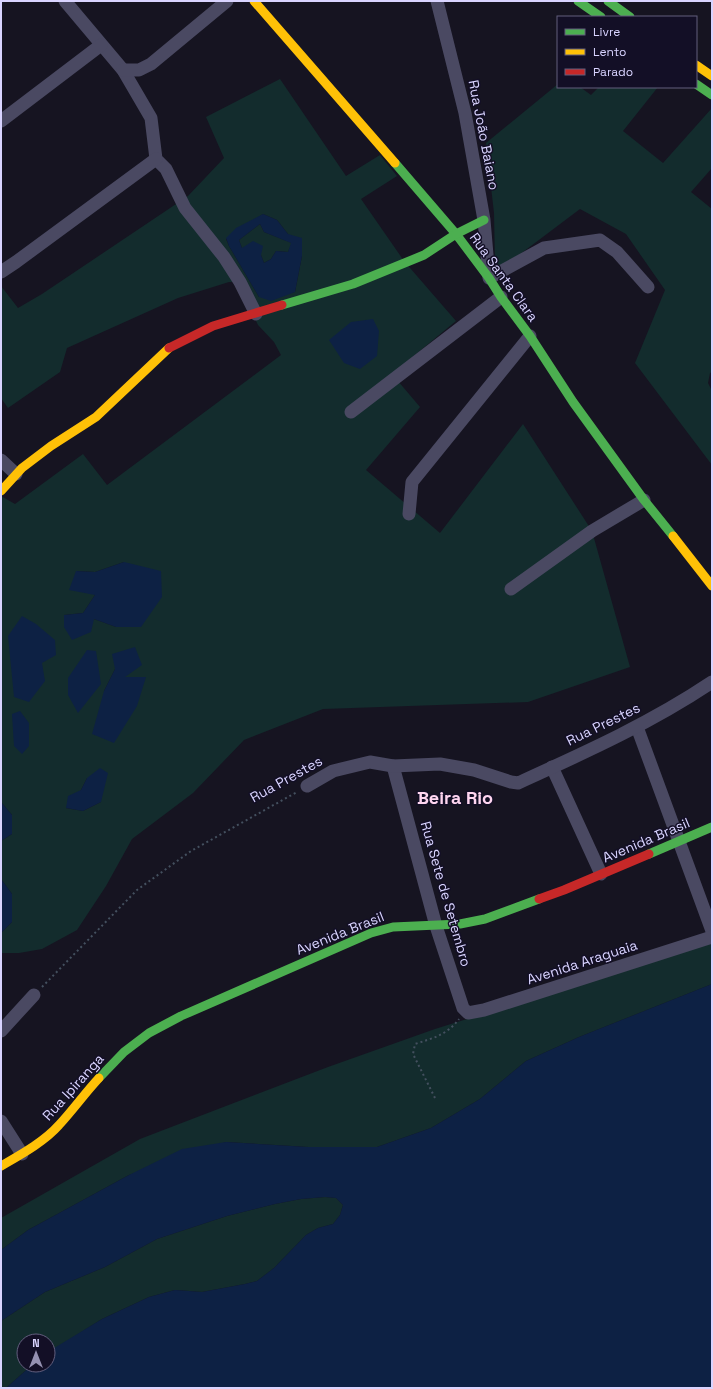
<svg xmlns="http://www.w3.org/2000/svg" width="713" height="1389" font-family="'Space Grotesk',sans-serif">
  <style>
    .green { fill: #132c2d; fill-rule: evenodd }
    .water { fill: #0d2144; fill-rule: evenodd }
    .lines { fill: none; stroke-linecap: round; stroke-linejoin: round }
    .path { stroke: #44505f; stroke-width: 2; stroke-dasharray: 2 3; stroke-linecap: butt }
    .street { stroke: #4a4962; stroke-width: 13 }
    .fast { stroke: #4caf50; stroke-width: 9 }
    .slow { stroke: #ffc107; stroke-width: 9 }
    .jam { stroke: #c62828; stroke-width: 9 }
    .labels { text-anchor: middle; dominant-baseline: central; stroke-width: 3; stroke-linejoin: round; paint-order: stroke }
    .street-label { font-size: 14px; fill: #d9d4ff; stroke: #130f26 }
    .district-label { font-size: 18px; font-weight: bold; fill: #ffd6f0; stroke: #130f26 }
  </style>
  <rect width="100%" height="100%" fill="#161421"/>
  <g class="green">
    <path d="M280,79l66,97 34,-21 17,21 -36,23 43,62 52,60 -64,53 28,33 -54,63 74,63 83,-109 69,107 38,136 -102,35 -205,7 -79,31 -51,53 -61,46 -26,47 -29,44 -35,19 -23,4h-18v-20l11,-11v-28l-11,-15v-38l11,-7v-19l-11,-13v-306l14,8 68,-50 24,31 174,-130 -7,-13 -16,-17 -21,-43h-8l-51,16 -111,50 -7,24 -52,36 -7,-10v-112l17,22 24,-14 146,-98 36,-38 -18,-41zM263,214l14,6 11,14 14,22 -7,36 -36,5 -30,-51 -3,-7zM124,562l-8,65 -22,-8 -30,-4 19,-2 12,-18 -19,-24 19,1zM115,669l9,8h22l-42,14zM87,778l14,24 -18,9 -17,-3 15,-18z"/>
    <path d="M558,84v3h22l11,8 8,-8h59l-35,44 40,32 49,-55v60l-21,24 21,17v163l-2,1 -2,10 4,8v74l-77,-102 30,-73 -39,-56 -46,-25 -77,58 -8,-4 -1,-50 -8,-70z"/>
    <path d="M260,224l4,8 28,11 -4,9 -12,-1 -5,8 -7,4 -3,-8 -19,-7 -3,-8z"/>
    <path d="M707,944h5v40l-133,53 -53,24 -46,38 -49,29 -54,19h-69l-82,-5 -97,33 -101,55 -27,20v-32l139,-79 188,-72 107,-38z"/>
    <path d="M325,1197l11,1 7,7 -3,10 -7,9 -15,4 -12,7 -32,33 -17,13 -12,3 -43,8 -27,-2 -26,7 -47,22 -54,34v-12h-24v24h8l-26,23h-5v-67l44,-29 60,-25 52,-28 70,-23 48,-12 26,-5z"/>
  </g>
  <g class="water">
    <path d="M263,214l14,6 11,14 14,4v18l-7,36 -24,9 -12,-4 -30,-51 -3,-8 10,-10zM260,224l4,8 27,11 -3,9 -12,-1 -5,8 -7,4 -3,-8 2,-9 -10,-5 -11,7 -3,-8z"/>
    <path d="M373,319l6,12 -2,25 -17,13 -16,-6 -15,-23 22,-18z"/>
    <path d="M124,562l37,9 1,26 -21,30h-25l-22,-8 -3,13 -19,8 -8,-13v-12l19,-2 12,-18 -26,-5 7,-19 19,1z"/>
    <path d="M22,616l14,8 19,16 1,15 -14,8 3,18 -16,21 -15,-5 -6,-61z"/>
    <path d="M135,647l7,18 -17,12h21l-9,29 -23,37 -22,-9 12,-43 11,-22 -3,-15z"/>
    <path d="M87,650l9,1 5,33 -23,29 -10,-18v-17z"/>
    <path d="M20,711l9,12v23l-7,8 -8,-8 -2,-32z"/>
    <path d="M100,768l8,5 -7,29 -18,9 -17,-3 2,-12 13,-6 6,-12z"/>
    <path d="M1,802l11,13v19l-11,7z"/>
    <path d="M1,879l11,15v28l-11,11z"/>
    <path d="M712,984v404h-706l26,-23h16v-12l3,-3 51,-31 47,-22 26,-7 27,2 43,-8 12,-3 17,-13 32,-33 12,-7 15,-4 7,-9 3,-10 -7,-7 -11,-1 -24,2 -26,5 -48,12 -70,23 -52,28 -60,25 -44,29v-71l27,-20 101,-55 53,-26 44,-7 82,5h69l54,-19 49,-29 46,-38 53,-24z"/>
  </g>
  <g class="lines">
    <g class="path">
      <path d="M42,987l95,-97 54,-39 106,-59"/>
      <path d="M435,1098l-22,-44 2,-10c18,-6 32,-9 44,-25"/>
    </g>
    <g class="street">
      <path d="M65,1l58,69 28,48 5,41 10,10 19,39 39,49 16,25 16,32"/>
      <path d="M437,1l28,112 19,107 5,58 55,-30 56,-8 17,12 31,35"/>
      <path d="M123,70h16l12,-6 76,-63"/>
      <path d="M1,121l100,-76"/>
      <path d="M1,272l15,-10 140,-103"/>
      <path d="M351,412l150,-115"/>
      <path d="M1,460l15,14"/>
      <path d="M409,514l3,-32 118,-146"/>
      <path d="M511,589l81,-58 52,-31"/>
      <path d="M637,727l75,204"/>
      <path d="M393,766l43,160 27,82 5,5 16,-3 228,-73"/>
      <path d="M552,767l49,107"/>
      <path d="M307,786l26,-15 37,-9 23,4 47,-2 34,6 37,12 7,1c66,-30 133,-60 194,-101"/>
      <path d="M1,1031l33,-36"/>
      <path d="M1,1121l21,33"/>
    </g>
    <g class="fast">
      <path d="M578,1l23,16"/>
      <path d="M608,1l22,16"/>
      <path d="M696,84l16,11"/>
      <path d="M395,163l61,71 33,44 12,19 29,39 43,66 71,98 29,36"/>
      <path d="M282,305l71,-21 71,-29 32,-21 28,-14"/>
      <path d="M649,854l63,-27"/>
      <path d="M99,1078l25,-26 25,-19 32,-17 190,-83 22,-6 67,-3 25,-5 54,-20"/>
    </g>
    <g class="slow">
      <path d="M254,1l141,162"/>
      <path d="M696,65l16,11"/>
      <path d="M1,491l21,-23 29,-22 45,-29 73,-69"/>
      <path d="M673,536l39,50"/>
      <path d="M1,1166c19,-11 43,-24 58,-41 14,-15 26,-32 40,-47"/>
    </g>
    <g class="jam">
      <path d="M169,348l44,-22 69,-21"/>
      <path d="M539,899l25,-9 85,-36"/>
    </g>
  </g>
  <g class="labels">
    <g class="street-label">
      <text transform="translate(484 135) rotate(79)">Rua João Baiano</text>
      <text transform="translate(504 277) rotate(54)">Rua Santa Clara</text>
      <text transform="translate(603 724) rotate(-26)">Rua Prestes</text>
      <text transform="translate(286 779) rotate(-29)">Rua Prestes</text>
      <text transform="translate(646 840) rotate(-23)">Avenida Brasil</text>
      <text transform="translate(446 894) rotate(74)">Rua Sete de Setembro</text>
      <text transform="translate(340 933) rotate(-22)">Avenida Brasil</text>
      <text transform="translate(582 962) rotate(-18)">Avenida Araguaia</text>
      <text transform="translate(73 1087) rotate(-48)">Rua Ipiranga</text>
    </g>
    <g class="district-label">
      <text x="455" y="797">Beira Rio</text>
    </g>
  </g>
  <rect width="713" height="1389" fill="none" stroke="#d9d4ff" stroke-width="4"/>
  <rect x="557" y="16" width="140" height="72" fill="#130f26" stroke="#625e7d"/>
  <rect x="565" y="29" width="20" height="6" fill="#4caf50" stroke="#625e7d"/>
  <text x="593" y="36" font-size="12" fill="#d9d4ff">Livre</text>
  <rect x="565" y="49" width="20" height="6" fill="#ffc107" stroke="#625e7d"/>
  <text x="593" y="56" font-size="12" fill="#d9d4ff">Lento</text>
  <rect x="565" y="69" width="20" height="6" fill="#c62828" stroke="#625e7d"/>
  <text x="593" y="76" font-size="12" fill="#d9d4ff">Parado</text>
  <g transform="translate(36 1353)"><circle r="19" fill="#130f26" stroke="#625e7d"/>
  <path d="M0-3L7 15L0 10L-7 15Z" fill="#9591b1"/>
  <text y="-6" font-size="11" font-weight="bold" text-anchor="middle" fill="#d9d4ff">N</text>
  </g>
</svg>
